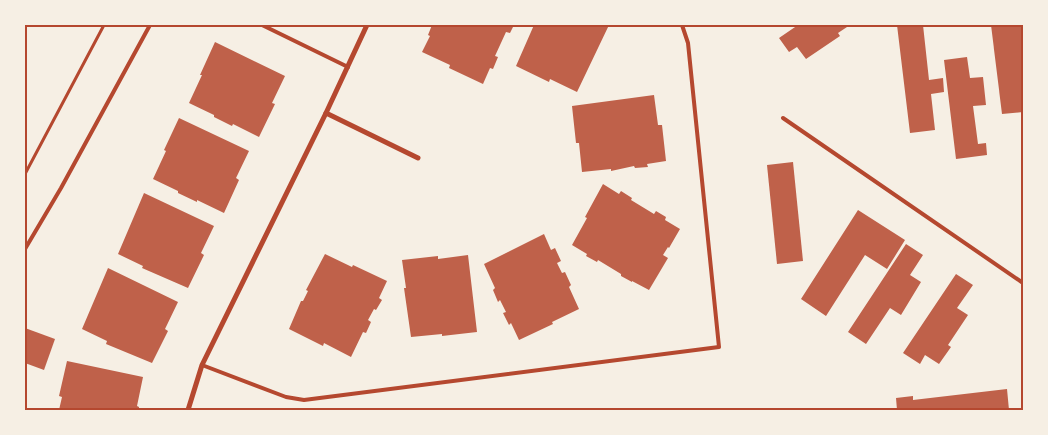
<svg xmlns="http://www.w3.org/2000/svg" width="1048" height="435" font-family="Bitter,serif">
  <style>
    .building { fill: #bf614a }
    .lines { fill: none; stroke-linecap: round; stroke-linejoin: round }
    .path { stroke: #b5482f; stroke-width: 3 }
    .service { stroke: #b5482f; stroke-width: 4 }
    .minor { stroke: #b5482f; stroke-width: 5 }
    .neatline { fill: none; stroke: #b5482f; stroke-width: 2 }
  </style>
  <rect width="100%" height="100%" fill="#f6efe4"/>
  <g class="building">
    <path d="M432,25h82l-4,8 -4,-1 -11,24 3,1 -5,12 -3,-1 -7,16 -34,-16 1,-3 -28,-13 8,-16 -2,-1z"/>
    <path d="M534,25h75l-32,67 -27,-13 -1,3 -33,-16z"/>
    <path d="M798,25h52l-12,8 2,3 -34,23 -9,-12 -8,5 -10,-14z"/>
    <path d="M897,25h26l6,55 14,-2 1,14 -13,2 4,36 -25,3z"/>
    <path d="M991,25h32v87l-21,2z"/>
    <path d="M215,42l70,34 -13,27 3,1 -16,33 -26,-13 -1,2 -18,-9v-2l-25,-12 13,-28h-2z"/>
    <path d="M967,57l3,21 13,-1 3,28 -13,1 5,38 8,-1 1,12 -31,4 -12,-99z"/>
    <path d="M654,95l4,30h4l4,36 -19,3 1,3 -13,1 -1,-2 -23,5v-2l-29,3 -3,-29h-3l-4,-37z"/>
    <path d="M179,118l70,33 -13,27 3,2 -15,33 -27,-13v2l-19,-9v-2l-25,-12 13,-28 -2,-1z"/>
    <path d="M793,162l10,99 -26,3 -10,-99z"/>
    <path d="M603,184l16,10 2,-3 11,7 -1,2 23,14 2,-3 10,6 -1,3 15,9 -11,19 -1,-1 -5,8 5,3 -19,32 -17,-9v1l-11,-6v-2l-23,-14 -1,2 -11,-6 1,-2 -15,-9 15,-27 -2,-1z"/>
    <path d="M144,193l70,33 -13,27 3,2 -16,33 -46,-20 1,-2 -25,-12z"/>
    <path d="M858,210l47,30 -18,29 -22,-14 -39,61 -25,-17z"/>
    <path d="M544,234l7,16 4,-2 6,13 -4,2 5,10 3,-1 6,13 -2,2 10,22 -27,13 1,2 -34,16 -8,-17 -2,2 -6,-12 3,-1 -6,-12 -2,2 -5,-12 2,-2 -11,-24z"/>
    <path d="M906,244l17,11 -13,20 11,7 -20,33 -11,-7 -24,36 -18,-12z"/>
    <path d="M325,254l27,13 1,-2 34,16 -8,17 3,2 -6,10 -2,-1 -6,11 3,2 -5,11 -3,-1 -12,25 -27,-14 -1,3 -34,-17 12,-28h2l5,-10 -2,-1z"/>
    <path d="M468,255l9,77 -35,4v-2l-31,3 -7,-49h2l-4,-28 36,-4v3z"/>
    <path d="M108,268l70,34 -13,27 3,2 -16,32 -46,-19 1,-3 -25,-12z"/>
    <path d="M956,274l17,11 -16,23 11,7 -20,30 3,2 -12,17 -14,-9 -5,9 -17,-11z"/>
    <path d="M25,328l30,11 -11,31 -19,-7z"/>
    <path d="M67,361l76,16 -6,29 2,1v3h-80l3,-13 -3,-1z"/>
    <path d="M1007,389l2,21h-112l-1,-12 17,-2v4z"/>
  </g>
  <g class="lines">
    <path class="path" d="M25,174l79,-149"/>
    <g class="service">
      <path d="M262,25l86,42"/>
      <path d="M783,118l240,165"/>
      <path d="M25,249l36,-61 89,-163"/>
      <path d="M202,365l84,32 18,3 415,-53 -31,-304 -6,-18"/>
    </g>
    <g class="minor">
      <path d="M326,113l92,45"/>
      <path d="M188,410l14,-45 124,-252 41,-88"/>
    </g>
  </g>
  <rect width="1048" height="435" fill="none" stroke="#f6efe4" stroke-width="52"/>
  <rect x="26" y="26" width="996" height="383" class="neatline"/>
</svg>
